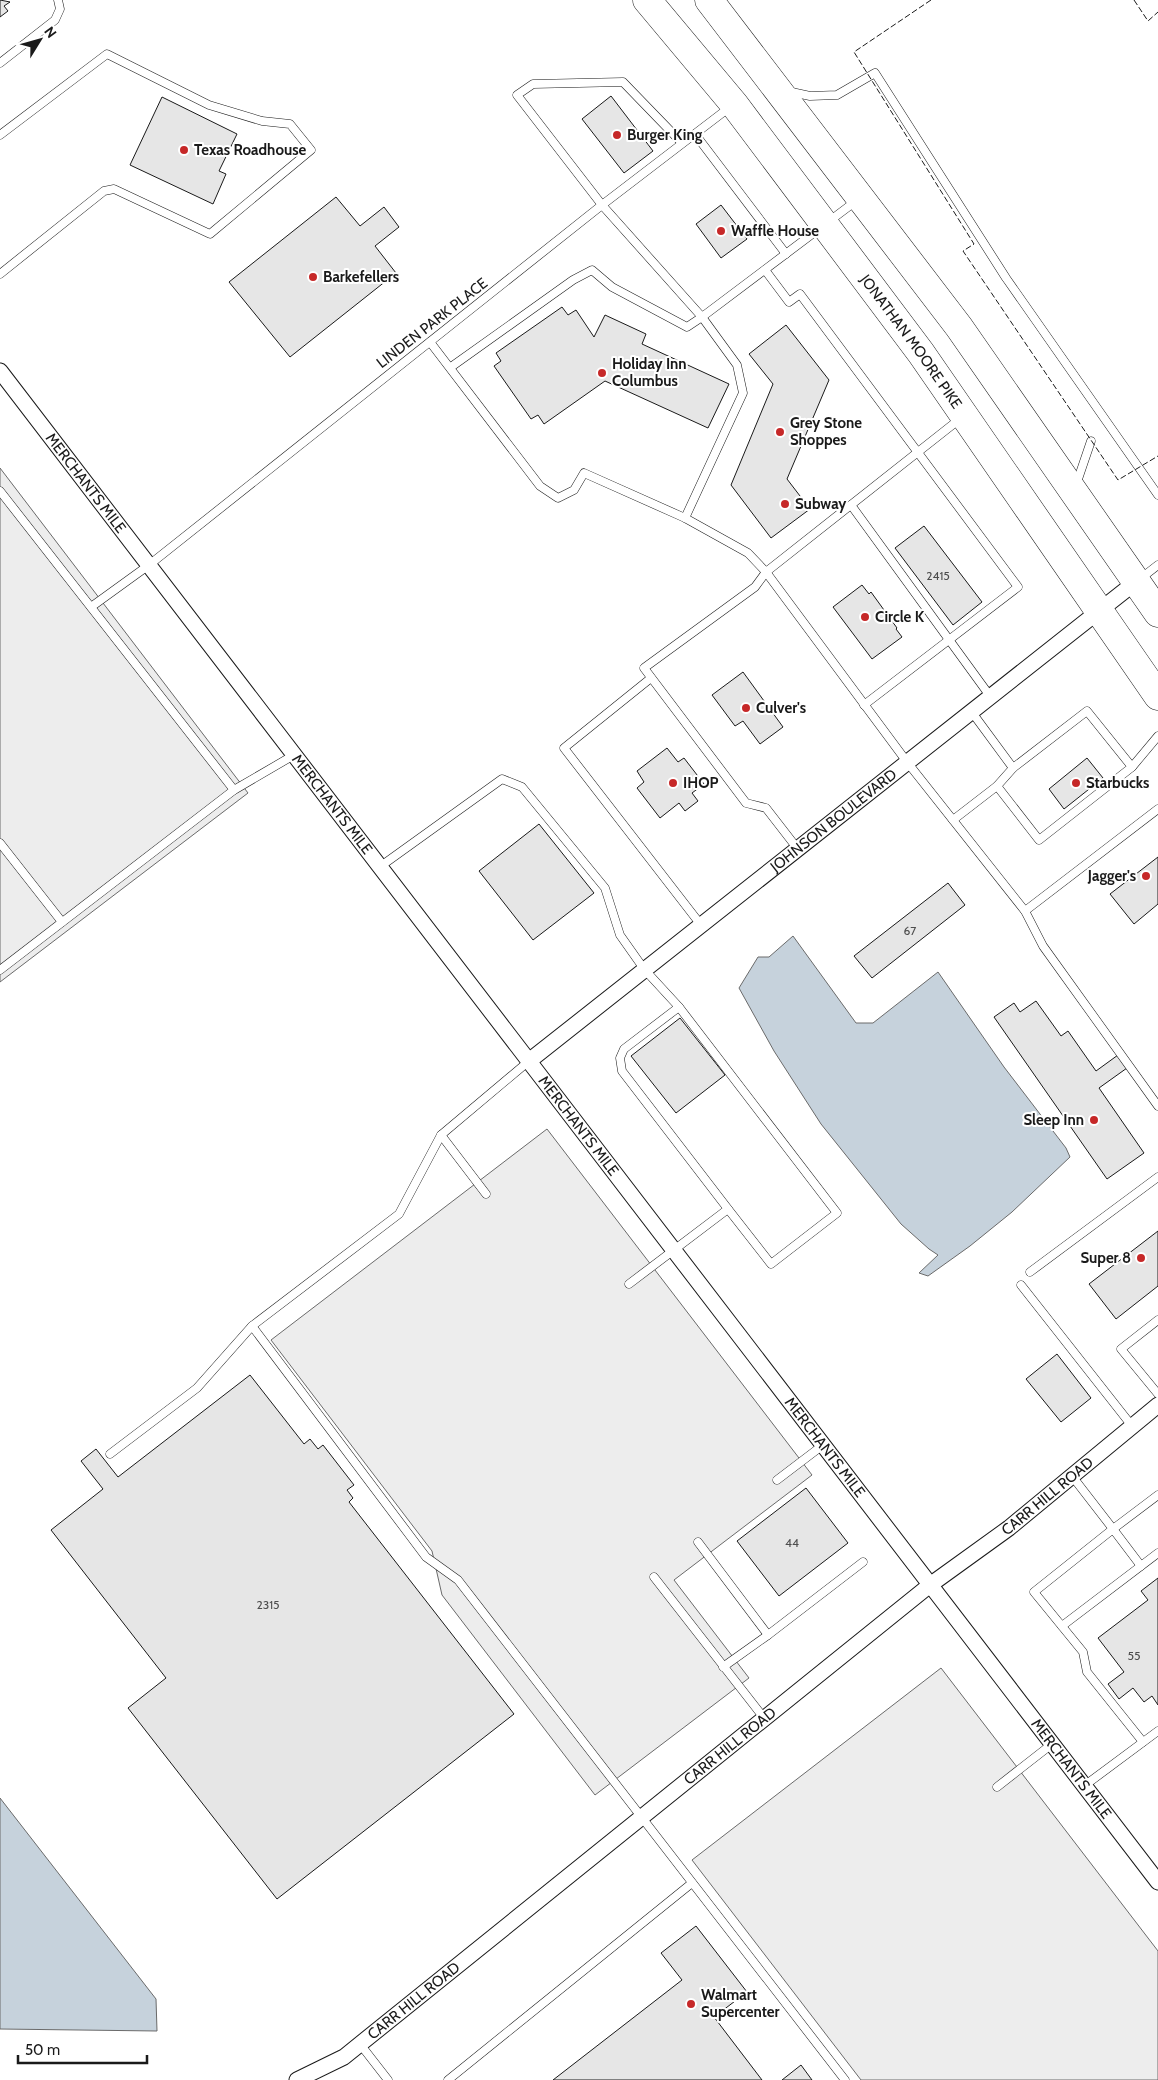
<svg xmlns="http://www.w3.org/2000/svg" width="1158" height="2080" font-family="Cabin,sans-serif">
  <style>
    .parking { fill: #ededed; stroke: #6a6a6a }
    .water { fill: #c6d2dc; stroke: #6a6a6a }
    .building { fill: #e6e6e6; stroke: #1a1a1a }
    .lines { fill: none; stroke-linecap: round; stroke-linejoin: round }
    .lane-casing { stroke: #1a1a1a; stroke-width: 9 }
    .street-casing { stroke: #1a1a1a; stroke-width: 17 }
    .highway-casing { stroke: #1a1a1a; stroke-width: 29 }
    .lane { stroke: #fff; stroke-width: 8 }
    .street { stroke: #fff; stroke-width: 15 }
    .highway { stroke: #fff; stroke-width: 28 }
    .fence { stroke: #1a1a1a; stroke-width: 1; stroke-dasharray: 6 2.5; stroke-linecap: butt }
    .poi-dot { fill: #c62828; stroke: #fff; stroke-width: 2 }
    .labels { text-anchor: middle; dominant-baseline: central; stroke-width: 4; stroke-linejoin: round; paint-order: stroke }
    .number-label { font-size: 12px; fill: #4d4d4d }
    .poi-label { font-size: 15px; font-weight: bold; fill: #1a1a1a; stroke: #fff; text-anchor: start }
    .street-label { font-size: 15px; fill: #1a1a1a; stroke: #fff }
  </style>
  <rect width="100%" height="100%" fill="#fff"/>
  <g class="parking">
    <path d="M0,468l248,325 -248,189z"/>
    <path d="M547,1129l265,346 -138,105 75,98 -154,117 -153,-200 -10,-44 -161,-211z"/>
    <path d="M941,1668l217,283v129h-297l-169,-220z"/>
  </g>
  <g class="water">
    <path d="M793,936l63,87h17l65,-51 66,95 62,81 4,9 -58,55 -42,34 -42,30 -9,-3 19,-18 -9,-6 -28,-25 -80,-100 -47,-73 -35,-63 19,-31h11z"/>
    <path d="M0,1798l156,201 1,32 -157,-2z"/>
  </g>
  <g class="building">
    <path d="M0,0l10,2 -6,4 4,5 -8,6z"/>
    <path d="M611,96l42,55 -29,22 -42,-54z"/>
    <path d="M162,97l75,37 -18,37 7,3 -13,30 -83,-39z"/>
    <path d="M336,197l24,29 24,-19 15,20 -24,19 21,27 -106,84 -61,-75z"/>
    <path d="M721,205l26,34 -26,19 -25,-34z"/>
    <path d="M562,307l6,8 8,-5 18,27 11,-22 41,19 -4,10 87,40 -21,44 -103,-47 -61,43 -6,-9 -7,4 -37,-53 7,-5 -5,-8z"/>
    <path d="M786,325l43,55 -42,99 23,30 -39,29 -40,-53 42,-101 -24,-30z"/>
    <path d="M924,526l58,76 -29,23 -58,-77z"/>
    <path d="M862,585l7,9 2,-2 26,36 -1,1 6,8 -30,22 -39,-52z"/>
    <path d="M743,672l40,55 -23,17 -17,-23 -8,5 -23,-31z"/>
    <path d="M667,748l11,14 6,-4 20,26 -12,9 6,8 -13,10 -6,-8 -19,15 -23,-30 7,-6 -7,-11z"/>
    <path d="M1087,758l16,20 -39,31 -15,-20z"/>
    <path d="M539,824l55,69 -61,47 -54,-69z"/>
    <path d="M1158,857v47l-24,20 -24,-30z"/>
    <path d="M948,883l17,22 -93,73 -18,-22z"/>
    <path d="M1036,1001l25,35 7,-5 28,40 22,-16 9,13 -28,20 45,65 -37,26 -113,-162 20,-14 6,9z"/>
    <path d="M680,1018l45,57 -49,38 -45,-57z"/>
    <path d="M1158,1231v55l-42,33 -27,-35z"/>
    <path d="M1057,1354l34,44 -30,24 -35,-43z"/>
    <path d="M250,1375l54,69 6,-5 8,10 5,-4 31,40 -7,5 6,8 -4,4 165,212 -237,185 -149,-191 38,-30 -115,-148 52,-41 -22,-28 15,-12 22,28z"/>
    <path d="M806,1488l42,55 -69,53 -42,-55z"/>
    <path d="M1158,1578v127l-6,-9 -8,6 -11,-14 -14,11 -11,-15 16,-12 -26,-34 50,-38 -7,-9z"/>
    <path d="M696,1926l51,66 -33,25 48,63h-209l129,-100 -21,-27z"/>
    <path d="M801,2065l11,15h-30z"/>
  </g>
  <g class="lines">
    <g class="lane-casing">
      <g id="lane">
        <path d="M0,63l55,-43 5,-11 -2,-9"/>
        <path d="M787,91l23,5 27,-1 38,-22 131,205 152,217"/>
        <path d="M695,134l91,120"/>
        <path d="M0,135l107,-81 102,51 53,16 28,3 21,26 -101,84 -96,-45 -10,2 -104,83"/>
        <path d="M682,143l-59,-61 -90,2 -16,11 85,110 100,112 154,-116"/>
        <path d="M765,270l24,32 11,-8 218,293 -154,118"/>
        <path d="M430,342l110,144 18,12 16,-8 10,-17 101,45 63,35 18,19 141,190 118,149 18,35 115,160"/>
        <path d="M451,367l122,-87 19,-10 20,17 75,40 15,-10 35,48 6,28 -58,125"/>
        <path d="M1076,485l15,-44"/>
        <path d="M0,491l234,299"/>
        <path d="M851,505l139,191"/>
        <path d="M1140,579l18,-14"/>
        <path d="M91,607l58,-42 453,-360 128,-98"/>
        <path d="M651,678l-87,70 137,177"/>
        <path d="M1132,767l26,-31"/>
        <path d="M997,786l16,-18"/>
        <path d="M953,820l44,-34 42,54 93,-73 -45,-56 -74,57 -42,-57"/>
        <path d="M0,843l62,79"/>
        <path d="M797,848l-31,-40 -20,-5 -102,-135 111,-81 11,-15 195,-154"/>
        <path d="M381,866l121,-87 20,8 83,101 15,47 24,34 35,38 -55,42 -4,9 2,13 106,138 -99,75"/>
        <path d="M1025,911l133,-102"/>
        <path d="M0,970l234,-180 60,-35"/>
        <path d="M679,1007l158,206 -66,51 -43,-55"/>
        <path d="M441,1135l45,59"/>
        <path d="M1030,1272l128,-95"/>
        <path d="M1021,1285l111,141"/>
        <path d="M1158,1320l-37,29 37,45"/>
        <path d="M252,1326l174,231 32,23 387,500"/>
        <path d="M110,1454l87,-66 55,-62 147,-112 42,-79 88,-74"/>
        <path d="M1072,1476l41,53 45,-34"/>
        <path d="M777,1480l46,-35"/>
        <path d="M698,1542l70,93"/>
        <path d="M1141,1566l-28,-37 -79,63 49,60 4,20 56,70"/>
        <path d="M654,1577l110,141"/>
        <path d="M1062,1626l96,-73"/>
        <path d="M723,1667l45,-32 95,-73"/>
        <path d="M1084,1786l74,-55"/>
        <path d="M997,1787l55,-43"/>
        <path d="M360,2044l28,36"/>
        <path d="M448,2080l244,-197"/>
      </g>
    </g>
    <g class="street-casing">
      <g id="street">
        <path id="s1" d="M0,371l1158,1511"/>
        <path id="s2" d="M529,1061l608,-480"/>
        <path id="s3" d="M297,2080l47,-23 586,-472 79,-57 149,-123"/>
      </g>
    </g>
    <g class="highway-casing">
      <g id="highway">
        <path id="s4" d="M647,0l87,104 187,249 237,343"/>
        <path d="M709,0l250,327 199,286"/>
      </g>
    </g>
    <use href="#lane" class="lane"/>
    <use href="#street" class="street"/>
    <use href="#highway" class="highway"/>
    <g class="fence">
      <path d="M931,0l-77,52 120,192 -11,7 155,229 40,-24"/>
      <path d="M1134,0l14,21 10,-9"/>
    </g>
  </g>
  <g class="poi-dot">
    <circle cx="617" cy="135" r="5"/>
    <circle cx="184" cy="150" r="5"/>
    <circle cx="721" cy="231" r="5"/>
    <circle cx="313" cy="277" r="5"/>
    <circle cx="602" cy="373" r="5"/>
    <circle cx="780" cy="432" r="5"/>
    <circle cx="785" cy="504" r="5"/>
    <circle cx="865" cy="617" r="5"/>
    <circle cx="746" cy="708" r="5"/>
    <circle cx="673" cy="783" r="5"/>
    <circle cx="1076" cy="783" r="5"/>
    <circle cx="1146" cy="876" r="5"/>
    <circle cx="1094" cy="1120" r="5"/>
    <circle cx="1141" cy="1258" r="5"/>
    <circle cx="691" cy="2004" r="5"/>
  </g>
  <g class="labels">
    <g class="number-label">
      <text x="938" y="575">2415</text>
      <text x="910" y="930">67</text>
      <text x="792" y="1542">44</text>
      <text x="268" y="1604">2315</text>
      <text x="1134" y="1655">55</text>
    </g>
    <g class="poi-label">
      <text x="627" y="135">Burger King</text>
      <text x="194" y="150">Texas Roadhouse</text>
      <text x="731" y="231">Waffle House</text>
      <text x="323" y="277">Barkefellers</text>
      <text x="612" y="364">Holiday Inn<tspan x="612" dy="17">Columbus</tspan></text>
      <text x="790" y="423">Grey Stone<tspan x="790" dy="17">Shoppes</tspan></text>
      <text x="795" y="504">Subway</text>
      <text x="875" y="617">Circle K</text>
      <text x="756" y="708">Culver's</text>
      <text x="683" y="783">IHOP</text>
      <text x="1086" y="783">Starbucks</text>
      <text x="1136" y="876" text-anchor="end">Jagger's</text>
      <text x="1084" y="1120" text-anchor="end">Sleep Inn</text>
      <text x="1131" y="1258" text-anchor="end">Super 8</text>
      <text x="701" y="1995">Walmart<tspan x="701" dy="17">Supercenter</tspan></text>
    </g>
    <g class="street-label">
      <text transform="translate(432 323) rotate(-38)">LINDEN PARK PLACE</text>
      <text stroke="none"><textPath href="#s4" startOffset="432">JONATHAN MOORE PIKE</textPath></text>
      <text stroke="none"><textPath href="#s1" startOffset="141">MERCHANTS MILE</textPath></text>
      <text stroke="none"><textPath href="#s1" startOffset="546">MERCHANTS MILE</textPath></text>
      <text stroke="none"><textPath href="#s2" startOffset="388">JOHNSON BOULEVARD</textPath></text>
      <text stroke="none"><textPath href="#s1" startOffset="951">MERCHANTS MILE</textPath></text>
      <text stroke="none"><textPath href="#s1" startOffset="1356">MERCHANTS MILE</textPath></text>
      <text stroke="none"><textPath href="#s3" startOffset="952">CARR HILL ROAD</textPath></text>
      <text stroke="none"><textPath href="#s3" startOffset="548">CARR HILL ROAD</textPath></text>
      <text stroke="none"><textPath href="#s1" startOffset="1761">MERCHANTS MILE</textPath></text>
      <text stroke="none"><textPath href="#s3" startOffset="142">CARR HILL ROAD</textPath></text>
    </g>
  </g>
  <g transform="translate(40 40) rotate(53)" stroke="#ffffff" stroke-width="4" paint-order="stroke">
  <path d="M0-4L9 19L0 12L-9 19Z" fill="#1a1a1a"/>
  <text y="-8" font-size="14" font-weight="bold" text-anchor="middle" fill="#1a1a1a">N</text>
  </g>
  <path d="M18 2055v8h129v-8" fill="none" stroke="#1a1a1a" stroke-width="2.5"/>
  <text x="25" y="2055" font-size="15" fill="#1a1a1a" stroke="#ffffff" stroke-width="4" paint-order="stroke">50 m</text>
</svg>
